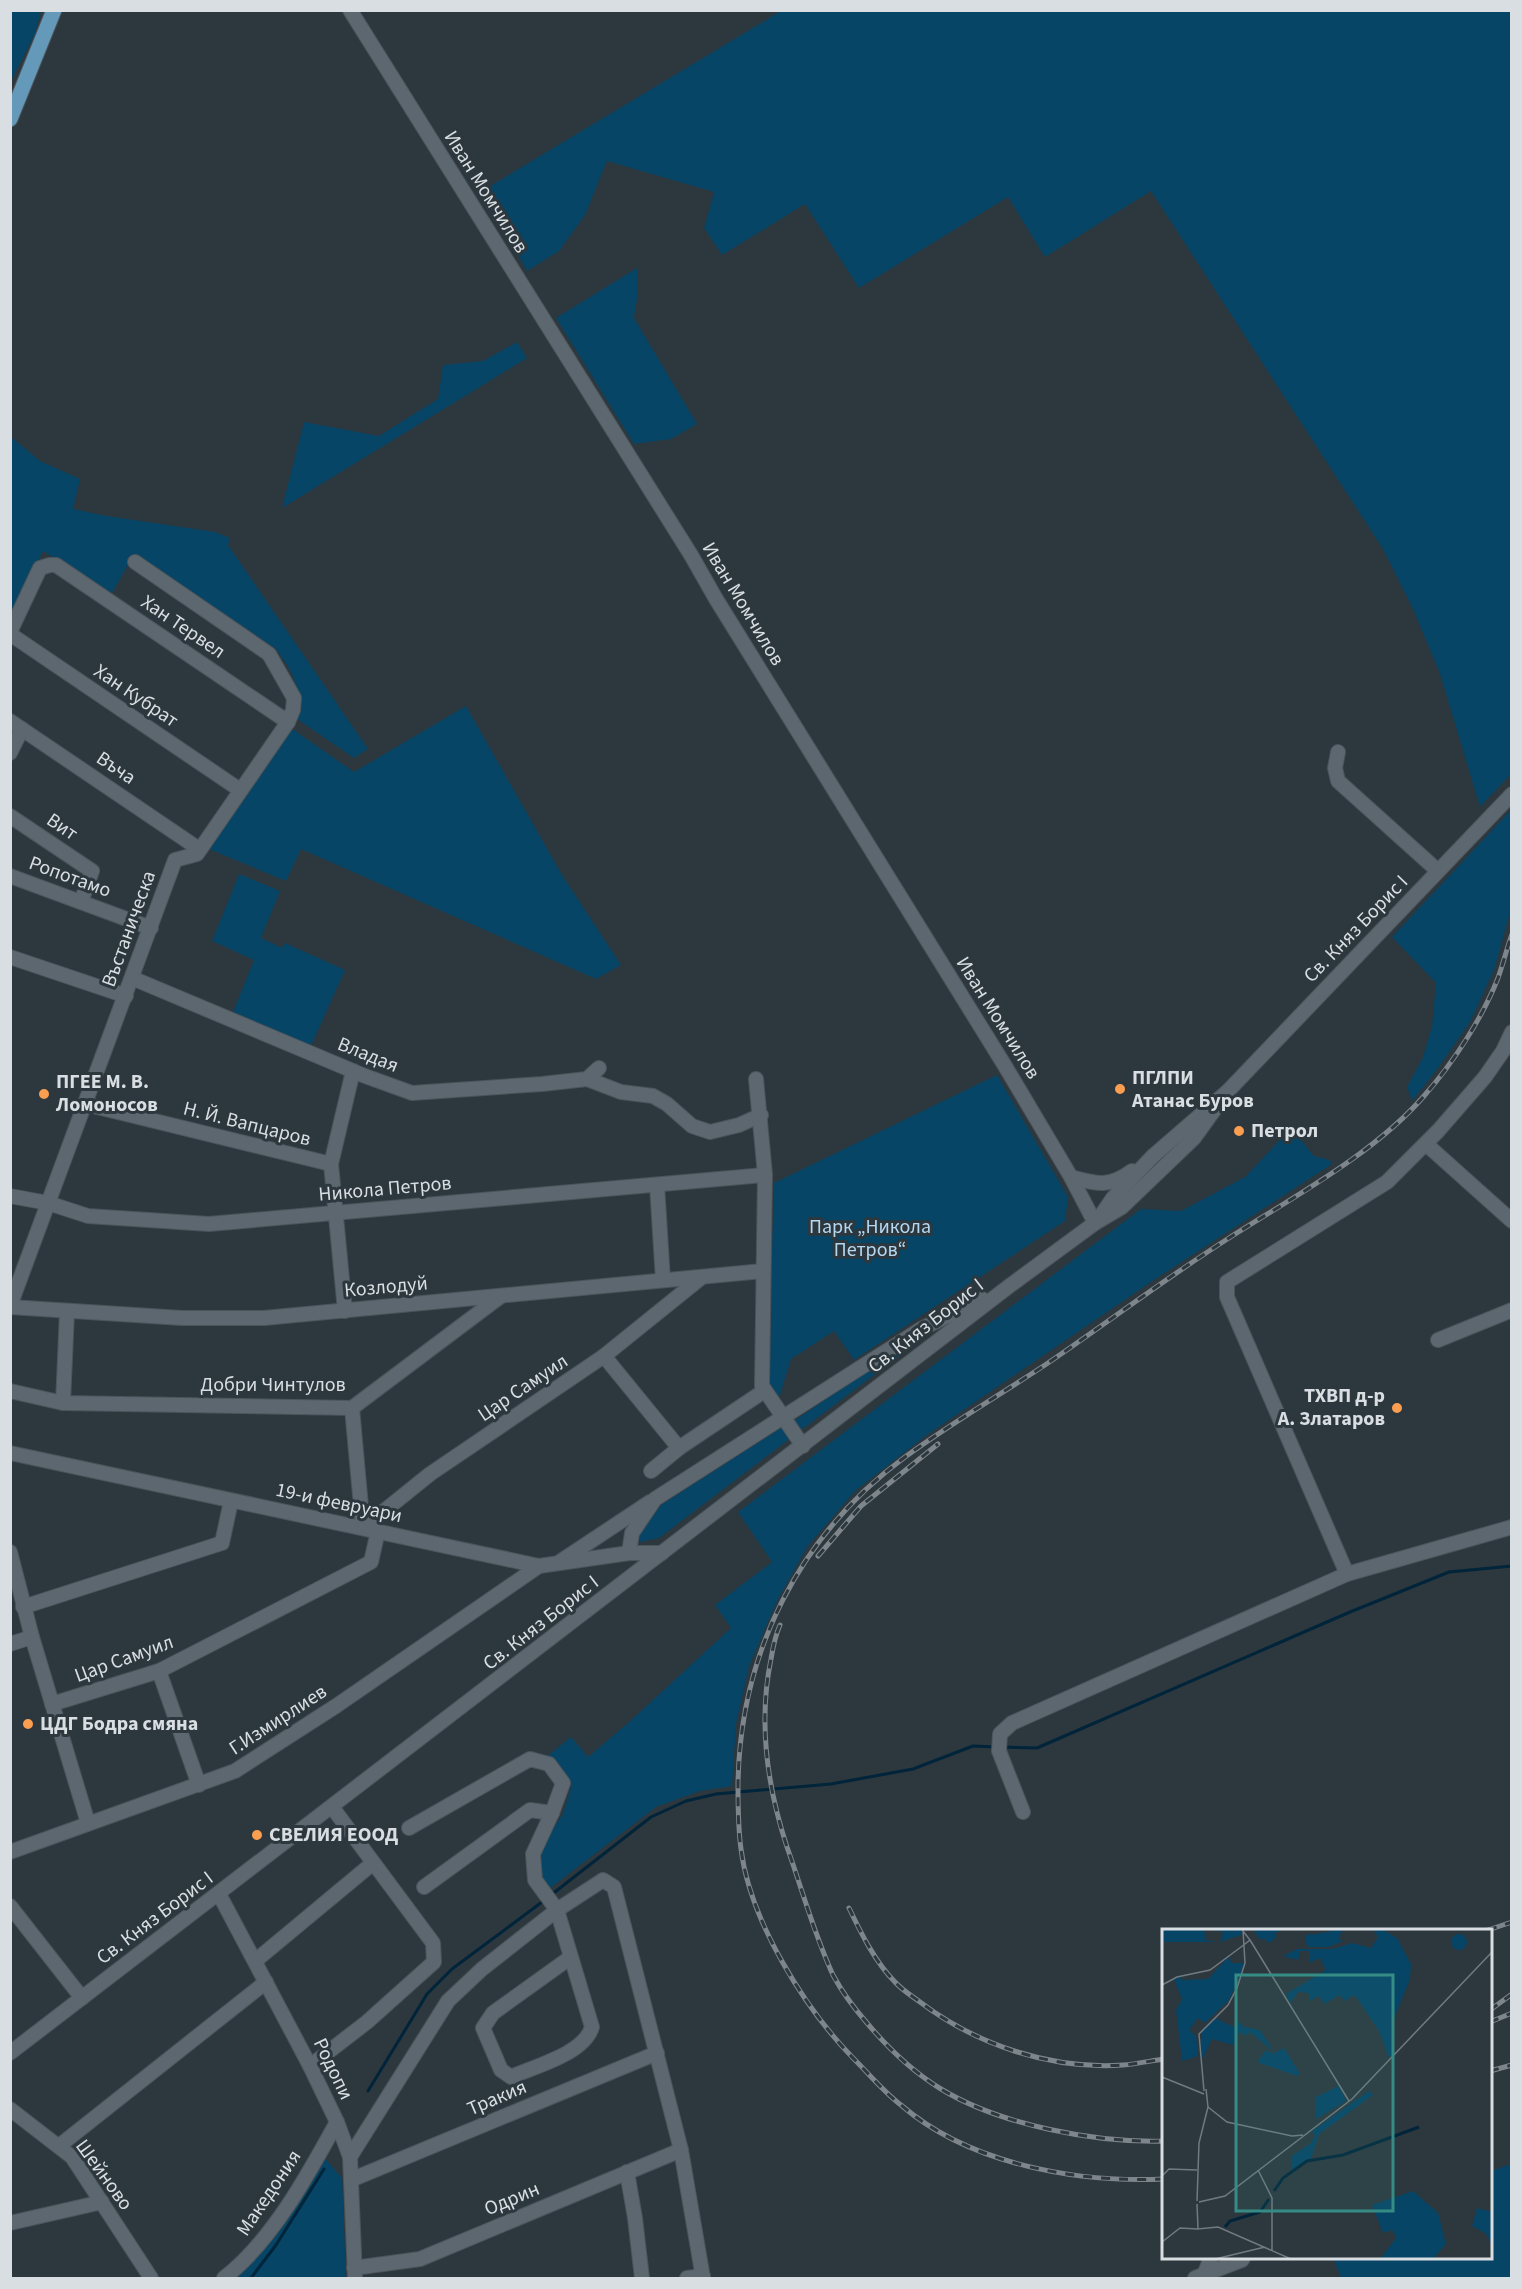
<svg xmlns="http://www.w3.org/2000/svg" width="1522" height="2289" font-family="'Source Sans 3',sans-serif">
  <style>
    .green { fill: #064565 }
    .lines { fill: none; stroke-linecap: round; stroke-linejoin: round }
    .stream { stroke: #00243a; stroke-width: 3 }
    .minor-casing { stroke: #4c545a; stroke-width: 16 }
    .major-casing { stroke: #4c545a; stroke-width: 17 }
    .minor { stroke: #5c676f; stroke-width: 14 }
    .major { stroke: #6499ba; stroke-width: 15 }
    .rail-casing { stroke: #7e868c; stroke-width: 5 }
    .rail { stroke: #2d373e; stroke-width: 3; stroke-dasharray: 9; stroke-linecap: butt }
    .poi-dot { fill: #fb9e50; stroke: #2d373e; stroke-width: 2 }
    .labels { text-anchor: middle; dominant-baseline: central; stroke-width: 6; stroke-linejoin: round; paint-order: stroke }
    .street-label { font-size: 20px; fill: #d8dee2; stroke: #2d373e }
    .poi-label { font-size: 20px; font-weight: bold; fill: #d8dee2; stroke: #2d373e; text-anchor: start }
    .park-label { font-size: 20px; fill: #b4d8f1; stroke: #2d373e }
    .inset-river { fill: none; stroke: #00243a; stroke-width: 3 }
    .inset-road { fill: none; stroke: #717a80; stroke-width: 1.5 }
    .view { fill: #378b85; fill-opacity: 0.15; stroke: #378b85; stroke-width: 3 }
    .inset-edge { fill: none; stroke: #d8dee2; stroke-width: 3 }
  </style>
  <rect width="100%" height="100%" fill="#2d373e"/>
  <g class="green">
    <path d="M11,10l30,1 -6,23 -24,47z"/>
    <path d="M781,11h730l1,762 -32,34 -40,-133 -27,-65 -30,-60 -232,-358 -106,66 -37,-60 -149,91 -54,-84 -83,51 -18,-27 10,-36 -107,-31 -22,54 -26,36 -32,20 -45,-80z"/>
    <path d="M637,268l1,24 -4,26 63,106 -26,15 -37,5 -78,-126z"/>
    <path d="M517,342l10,16 -245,150 22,-86 75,14 59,-37 5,-34 40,-4z"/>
    <path d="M11,437l29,24 40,18 -7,30 34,7 108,16 15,6 -2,7 140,204 -14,9 -57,-39c2,-34 -1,-43 -22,-71l-141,-94 -22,39 -69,-42 -32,67z"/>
    <path d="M466,706l96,169 59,90 -25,14 -295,-130 -15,32 -77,-32 82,-121 63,44z"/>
    <path d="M1511,810v99l-17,61 -24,52 -32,46 -26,33 -5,-14 16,-30 9,-31 4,-43 -44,-46z"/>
    <path d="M239,874l41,17 -19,47 21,10 3,-5 60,27 -34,76 -78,-34 21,-52 -42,-19z"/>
    <path d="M997,1075l71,122 -3,24 -211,139 -20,-29 -43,28 -12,39 -11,-17 6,-198z"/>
    <path d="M1291,1128l23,28 16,4 2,4 -181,118 -227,155 -69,54 -48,56 -30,54 -28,65 -13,58 -4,62 -32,5 -44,16 -107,82 -8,-11 -1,-31 23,-33 8,-27 -9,-19 -16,-11 25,-20 17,20 41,-35 102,-94 -16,-23 57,-43 -34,-50 403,-303 40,2 64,-34z"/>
    <path d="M924,1332l3,3 -126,95 -7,-9z"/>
    <path d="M784,1426l8,11 -133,101 -19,4 -1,-7 22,-30z"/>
    <path d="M322,2155l20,23 4,100h-110l29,-30 24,-36z"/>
    <path d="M1511,2164v114h-170l-8,-20h157l1,-87z"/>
  </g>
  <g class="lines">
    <g class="stream">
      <path d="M1003,1747l34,1 313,-136 99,-40 63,-6"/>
      <path d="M551,1895l100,-78 35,-16 30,-7 115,-10 82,-15 60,-23 23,1"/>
      <path d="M368,2091l59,-97 25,-25 94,-70"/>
      <path d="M251,2278l25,-33 48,-76"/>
    </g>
    <g class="minor-casing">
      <g id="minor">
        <path d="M350,10l341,545 25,44 289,467 66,111 24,46"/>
        <path d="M10,632l30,-64 10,-3h6l232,157"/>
        <path d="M10,634l230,156"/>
        <path d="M10,721l189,128"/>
        <path d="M1338,752l-3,16 3,13 100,90"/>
        <path d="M10,753l12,-24"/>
        <path d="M10,816l82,55 -11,31"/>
        <path d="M10,876l141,52"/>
        <path d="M10,957l116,39"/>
        <path d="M132,978l233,98 47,17 130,-9 45,-5 12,-11"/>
        <path d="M587,1079l34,13 32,4 14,8 25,22 18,6 29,-7 22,-10"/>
        <path d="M756,1079l9,96 -3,211 41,60"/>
        <path d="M85,1104l246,60"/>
        <path d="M1426,1144l86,77"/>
        <path d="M1071,1177c26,7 38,11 61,-6"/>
        <path d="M657,1185l6,95"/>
        <path d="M10,1196l38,7 40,13 121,8 556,-49"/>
        <path d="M1100,1217l13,-19 40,-42 75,-65 284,-297"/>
        <path d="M10,1306l165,-446 22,-6 91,-132 5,-12 1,-12 -25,-44 -134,-92"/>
        <path d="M10,1307l172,11h82l499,-47"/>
        <path d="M345,1311l-14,-147 22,-93"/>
        <path d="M1438,1340l74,-30"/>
        <path d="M604,1356l75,92"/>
        <path d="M10,1391l53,12 289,5 149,-112"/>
        <path d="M63,1403l4,-91"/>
        <path d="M352,1408l11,120"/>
        <path d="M10,1453l529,113 90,-13h33"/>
        <path d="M651,1471l28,-23 85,-57"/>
        <path d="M363,1528l67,-54 174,-118 98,-79"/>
        <path d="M10,1552l22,85 56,186"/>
        <path d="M629,1553l3,-20 23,-34 266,-170 61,-30"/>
        <path d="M561,1561l89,-59"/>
        <path d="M1347,1574l-120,-277v-15l160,-100 51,-51 47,-54 18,-26 9,-19"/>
        <path d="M23,1607l199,-64 9,-42"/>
        <path d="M10,1644l22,-7"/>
        <path d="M159,1671l40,114"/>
        <path d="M52,1704l107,-33 212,-109 7,-31"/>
        <path d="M1023,1812l-24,-61 1,-17 12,-11 335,-149 165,-47"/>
        <path d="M409,1828l121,-69 19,5 14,19 -11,30 -19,41 2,26 22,30 35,117c-8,27 -57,39 -81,50l-10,-7 -18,-42 10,-15 78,-56"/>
        <path d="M10,1852l225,-81 101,-65 203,-140"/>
        <path d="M424,1887l106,-77 22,3"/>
        <path d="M219,1894l91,172 27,56 13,35 5,121"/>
        <path d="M10,1906l72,92"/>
        <path d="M255,1961l118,-98"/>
        <path d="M10,2053l998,-766 87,-64 27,-16 72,-69 34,-47"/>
        <path d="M310,2066l57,-44 67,-60 -1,-19 -101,-136"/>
        <path d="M10,2109l62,48 79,121"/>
        <path d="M59,2146l207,-164"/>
        <path d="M350,2157l98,-156 34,-32 75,-59 46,-30 11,7 67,263 22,128"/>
        <path d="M627,2172l8,46 7,60"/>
        <path d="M353,2179l304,-126"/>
        <path d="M10,2223l92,-21"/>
        <path d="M354,2268l66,-9 261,-109"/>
        <path d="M1204,2275l7,-17"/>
        <path d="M224,2278c48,-37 84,-103 113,-156"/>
        <path d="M687,2278l16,-2"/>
        <path d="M1195,2278l47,-18 1,-2"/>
      </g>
    </g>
    <g class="major-casing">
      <path id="major" d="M10,119l44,-109"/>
    </g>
    <use href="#minor" class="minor"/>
    <use href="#major" class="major"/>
    <g class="rail-casing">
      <g id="rail">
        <path d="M818,1556l43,-50 77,-62"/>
        <path d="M780,1625c-5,11 -7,22 -9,34 -13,63 -4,127 16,188 15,42 27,87 46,128 9,17 21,33 34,48 21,25 46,49 74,66 59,36 154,54 223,52"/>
        <path d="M849,1908c12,25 26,54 46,74 7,8 17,14 25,20 57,43 131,68 203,63 13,-1 27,-4 41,-6"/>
        <path d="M1488,1930l24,-8"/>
        <path d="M1490,2010l22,-16"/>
        <path d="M1490,2022l22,-9"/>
        <path d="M1490,2071l22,-6"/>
        <path d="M1164,2179c-88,4 -195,-15 -263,-74 -17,-13 -31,-30 -47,-46 -49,-50 -104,-138 -113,-210 -3,-21 -3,-43 -3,-65 2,-131 61,-249 167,-327 45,-33 93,-61 140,-92 62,-42 121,-87 184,-127 64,-41 145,-84 195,-142 29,-33 58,-77 74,-118 5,-14 9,-30 14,-44"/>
      </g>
    </g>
    <use href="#rail" class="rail"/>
  </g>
  <g class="poi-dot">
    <circle cx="1120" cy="1089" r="6"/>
    <circle cx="44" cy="1094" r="6"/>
    <circle cx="1239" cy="1131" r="6"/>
    <circle cx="1397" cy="1408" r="6"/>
    <circle cx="28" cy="1724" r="6"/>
    <circle cx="257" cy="1835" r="6"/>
  </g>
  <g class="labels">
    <g class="street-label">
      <text transform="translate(486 192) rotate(58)">Иван Момчилов</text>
      <text transform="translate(743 604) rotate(59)">Иван Момчилов</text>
      <text transform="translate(183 627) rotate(34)">Хан Тервел</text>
      <text transform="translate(136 696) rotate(34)">Хан Кубрат</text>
      <text transform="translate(116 768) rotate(34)">Въча</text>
      <text transform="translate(62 827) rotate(34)">Вит</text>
      <text transform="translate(70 877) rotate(20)">Ропотамо</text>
      <text transform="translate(129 929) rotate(-70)">Въстаническа</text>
      <text transform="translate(1356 929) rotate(-46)">Св. Княз Борис I</text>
      <text transform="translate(998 1018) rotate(58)">Иван Момчилов</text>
      <text transform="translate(368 1055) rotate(22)">Владая</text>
      <text transform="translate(247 1124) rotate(14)">Н. Й. Вапцаров</text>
      <text transform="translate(385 1189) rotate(-5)">Никола Петров</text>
      <text transform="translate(386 1287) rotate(-5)">Козлодуй</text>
      <text transform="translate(926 1326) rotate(-38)">Св. Княз Борис I</text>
      <text x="273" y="1385">Добри Чинтулов</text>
      <text transform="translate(523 1388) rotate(-34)">Цар Самуил</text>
      <text transform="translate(339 1503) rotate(12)">19-и февруари</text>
      <text transform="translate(541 1623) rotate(-38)">Св. Княз Борис I</text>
      <text transform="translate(124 1659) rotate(-20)">Цар Самуил</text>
      <text transform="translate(278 1720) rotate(-33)">Г.Измирлиев</text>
      <text transform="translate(155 1918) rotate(-37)">Св. Княз Борис I</text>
      <text transform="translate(333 2069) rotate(64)">Родопи</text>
      <text transform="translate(497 2098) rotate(-23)">Тракия</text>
      <text transform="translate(104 2175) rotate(54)">Шейново</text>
      <text transform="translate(269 2193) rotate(-56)">Македония</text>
      <text transform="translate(512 2199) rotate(-23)">Одрин</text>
    </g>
    <g class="poi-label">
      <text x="1132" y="1078">ПГЛПИ<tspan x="1132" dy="23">Атанас Буров</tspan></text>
      <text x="56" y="1082">ПГЕЕ М. В.<tspan x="56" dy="23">Ломоносов</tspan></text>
      <text x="1251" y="1131">Петрол</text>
      <text x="1385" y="1396" text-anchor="end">ТХВП д-р<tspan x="1385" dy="23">А. Златаров</tspan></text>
      <text x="40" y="1724">ЦДГ Бодра смяна</text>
      <text x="269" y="1835">СВЕЛИЯ ЕООД</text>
    </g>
    <g class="park-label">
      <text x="870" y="1227">Парк „Никола<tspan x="870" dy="23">Петров“</tspan></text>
    </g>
  </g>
  <g transform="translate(1162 1929)">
    <rect width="330" height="330" fill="#2d373e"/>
    <path d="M0,0h42l2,11 11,2h-55zM45,0h33l1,2v4l-21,7 3,-10zM91,0h27v3h-5v7l-7,4 -4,-5 -4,2zM147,0l2,6 31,-6 -3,10 4,2 -14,6h-22l-2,-12h4zM211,0l12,2 12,7 14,26 -1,15 -17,42v32l-4,5 -10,-27 -24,-36 -11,6 -4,-6 -16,9 -5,-8 -9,5 -1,-7 -10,-3 -9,12 -4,-9 40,-24 -6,-12 -11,5v-12h-9l-2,9 -15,-4 14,-7h35l20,-6 19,5 7,-11zM289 13a8 8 0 1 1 16 0a8 8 0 1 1-16 0ZM66,28l4,6h12l-5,15 -10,22 -24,23 -7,-5 -9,12 7,6 2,20 -16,5 -6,-51 6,-11 -8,-19 7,-4 1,4 26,-1zM53,89l19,9 3,-7 7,7 16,3 14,22 -24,-20 -3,4 -7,-4 -7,13 -21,-6 -9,19 -4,-4 3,-23zM122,119l16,26 -3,2 -40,-14 9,-12 6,4zM177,157l7,15 -30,18v-22zM207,162l4,4 -54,39 -8,25 -19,11v-14l19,-13 4,-7 -3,-5zM251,262l25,22 8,31 -13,15h-53l16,-21 -4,-8 -9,3 -11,-28zM315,279l15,4v32l-7,-11 -13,-7z" fill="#064565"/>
    <path class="inset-river" d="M112,262l9,-13 24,-17 36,-6 76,-28M63,298l5,-6 30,-9 9,-13"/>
    <path class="inset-road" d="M88,11l99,161M79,18l9,-7 -7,-9M0,56l15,-8 33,-7 31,-23M0,148l42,17M42,162l-5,-57 29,-29 9,-17 8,-25 -2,-33M46,178l19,15 65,14 11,-1M96,241l14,28v53M0,247l7,-7 28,1M35,272l2,-58 9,-36 -2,-18M37,273l26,-6 127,-97 140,-147M35,275l1,25 20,-2 73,32M0,313l18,-14 18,1M53,330l50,-12"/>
    <path class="view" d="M74,46h157v236h-157z"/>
    <rect width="330" height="330" class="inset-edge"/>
  </g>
  <rect width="1522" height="2289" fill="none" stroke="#d8dee2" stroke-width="24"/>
</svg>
